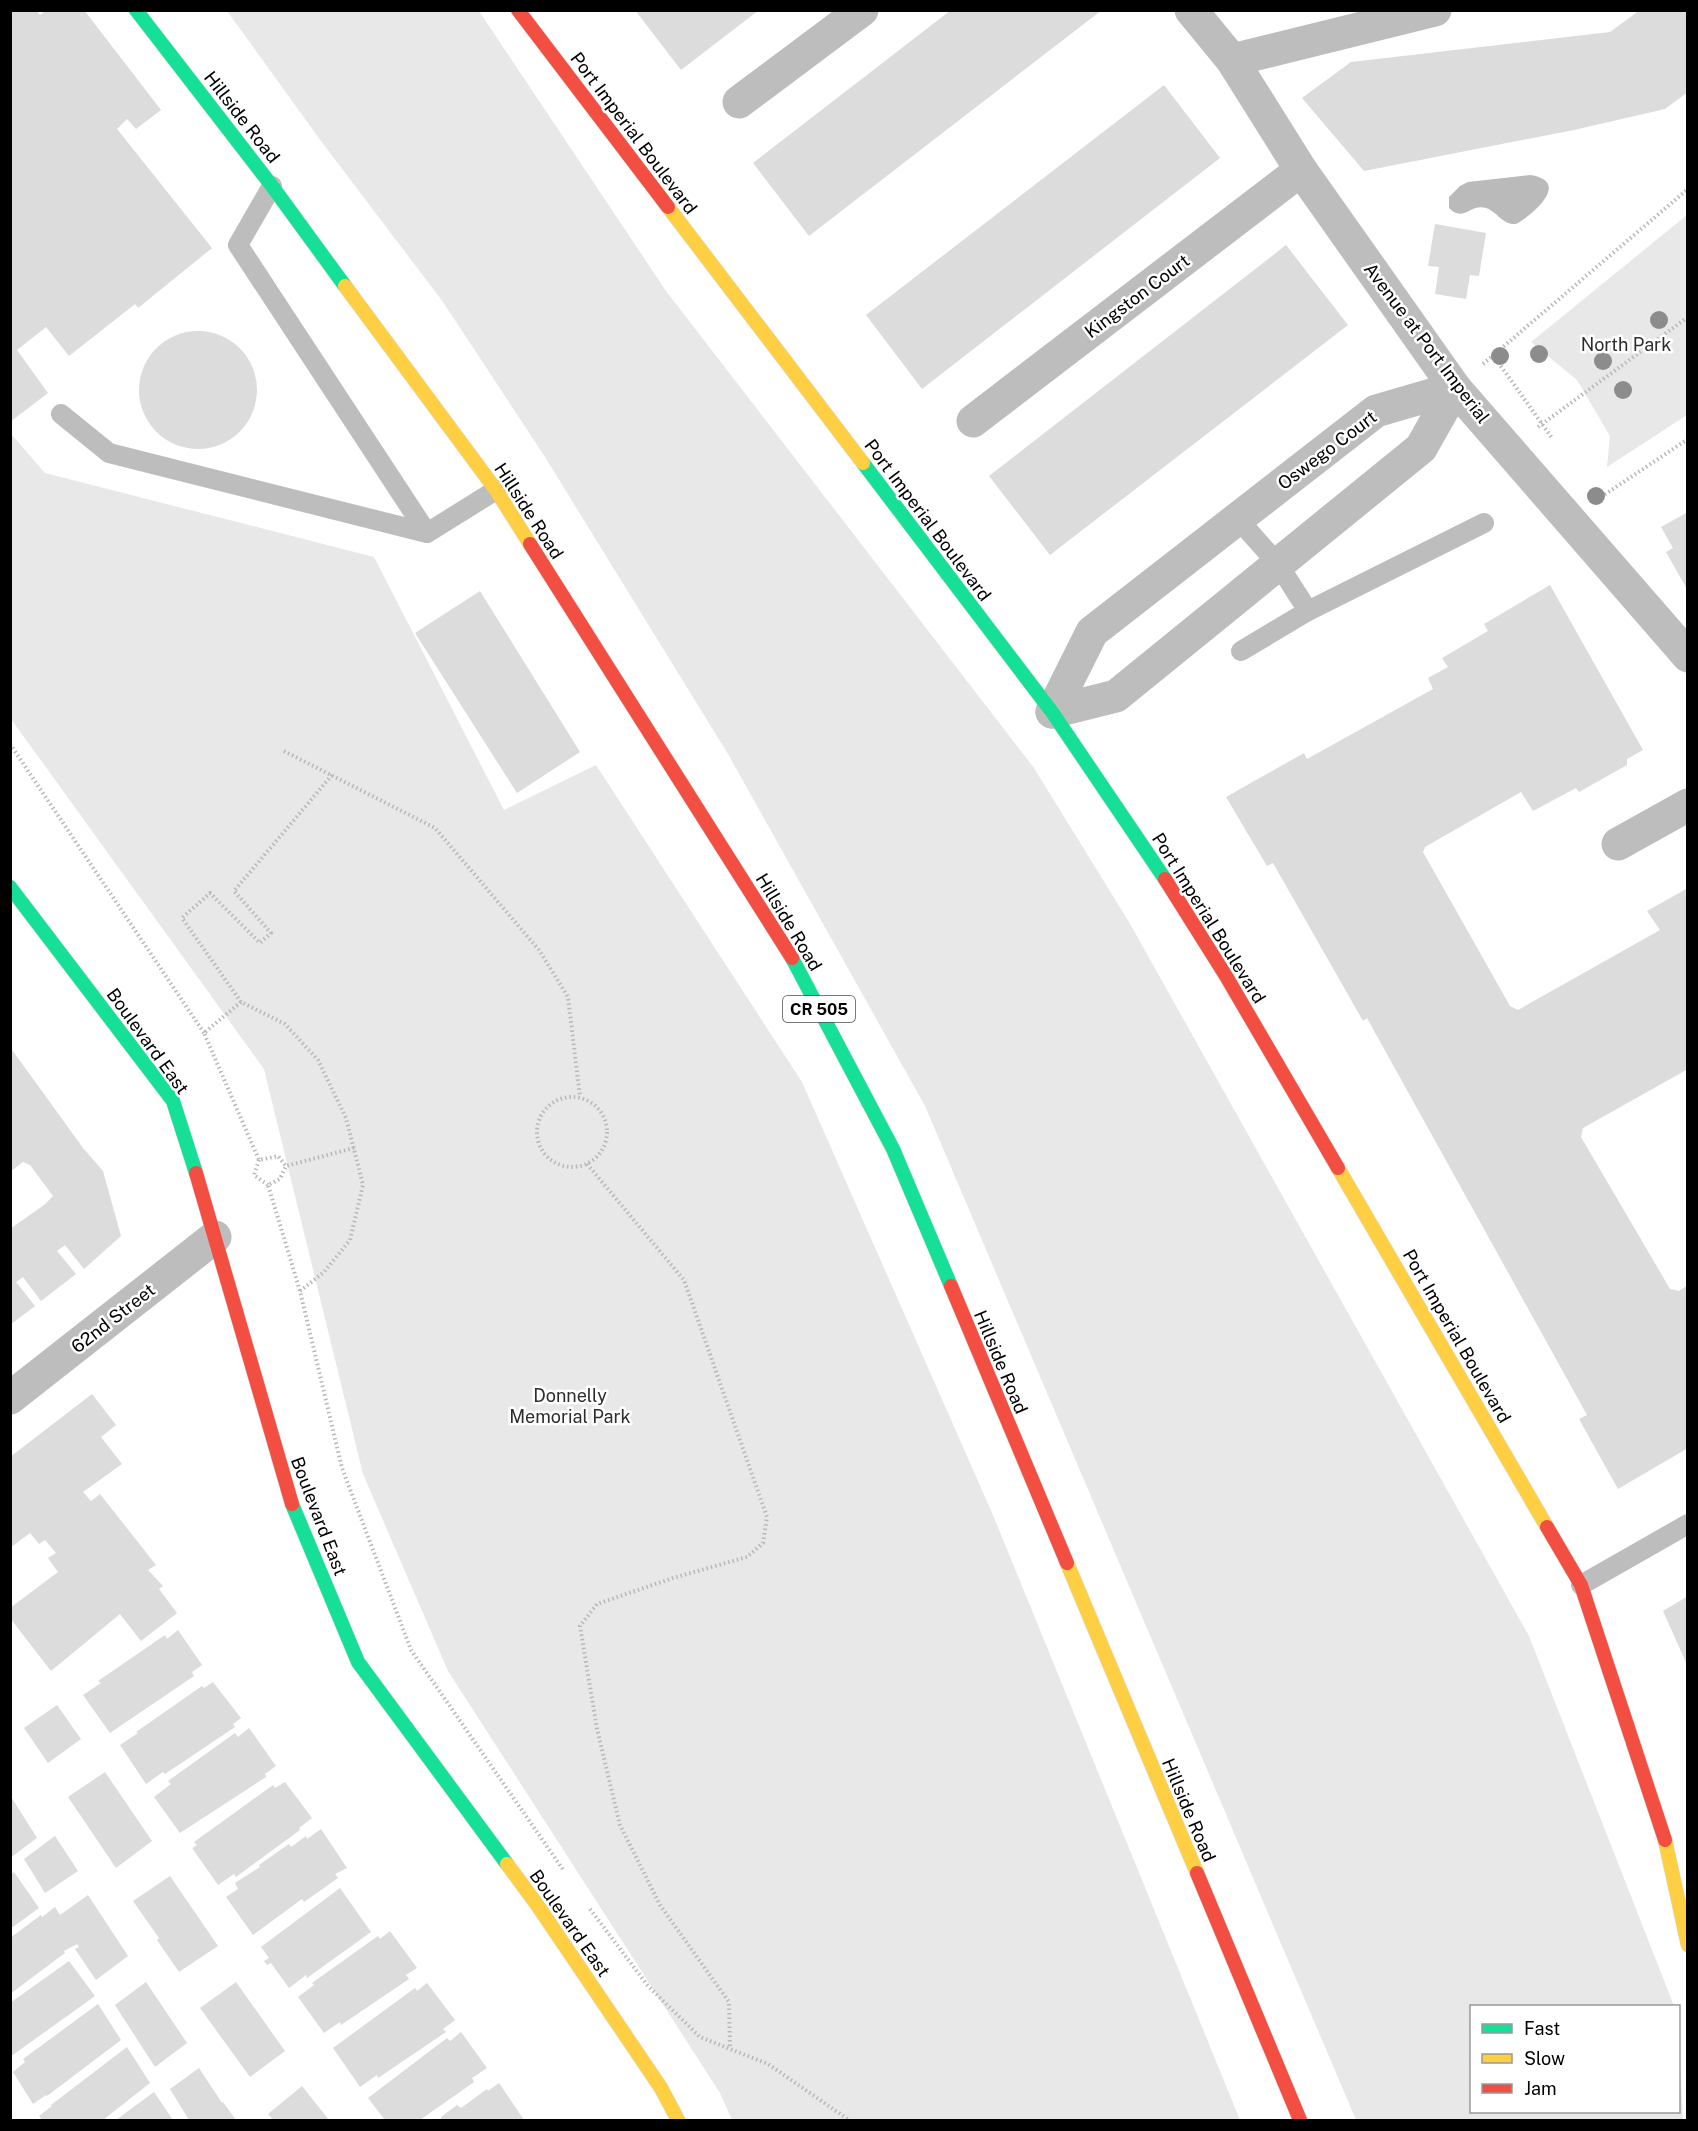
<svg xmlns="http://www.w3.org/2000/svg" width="1698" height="2131" font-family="'Public Sans',sans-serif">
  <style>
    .green { fill: #e8e8e8 }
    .water { fill: #bababa }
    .building { fill: #dcdcdc }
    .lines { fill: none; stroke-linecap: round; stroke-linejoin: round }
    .fast-casing { stroke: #dbdbdb; stroke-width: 15 }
    .slow-casing { stroke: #dbdbdb; stroke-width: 15 }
    .jam-casing { stroke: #dbdbdb; stroke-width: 15 }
    .path { stroke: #b8b8b8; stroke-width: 4; stroke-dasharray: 1.5 3; stroke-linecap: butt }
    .lane { stroke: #bdbdbd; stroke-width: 20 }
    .street { stroke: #bdbdbd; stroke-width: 33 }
    .fast { stroke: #16e098; stroke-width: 14 }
    .slow { stroke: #ffcf43; stroke-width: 14 }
    .jam { stroke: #f24e42; stroke-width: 14 }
    .tree { fill: #8c8c8c }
    .labels { text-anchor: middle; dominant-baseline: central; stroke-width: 5; stroke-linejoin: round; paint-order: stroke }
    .shield { fill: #fff; stroke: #4c4c4c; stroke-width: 1.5 }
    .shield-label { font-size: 16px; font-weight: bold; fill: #000 }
    .street-label { font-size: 18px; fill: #000; stroke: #fff }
    .park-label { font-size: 18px; fill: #2d2d2d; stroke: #fff }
  </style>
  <rect width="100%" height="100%" fill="#fff"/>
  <g class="green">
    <path d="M227,11h252l187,280 368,477 95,154 400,714 145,370h-202v106h206l1,-66 4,74h-327l-431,-1014 -197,-352 -183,-297 -102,-155 -122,-161z"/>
    <path d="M1687,215v200l-80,52 3,-31 -33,-56 -46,-38z"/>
    <path d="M11,434l34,39 329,84 130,253 92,-45 206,317 191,433 247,605h-508l-12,-27 -272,-422 -85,-197 -99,-405 -253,-350z"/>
  </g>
  <path class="water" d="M1530,175c42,6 3,40 -14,49 -14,1 -18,-12 -30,-16 -16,-5 -22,15 -37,0v-11l11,-11 8,-4z"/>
  <g class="building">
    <path d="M10,10h26l4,5 7,-5h37l77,100 -25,19 -9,-10 -10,10 95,119 -74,60 -3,-4 -66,52 -23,-29 -29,23 31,43 -38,29z"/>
    <path d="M635,10h124l-78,60z"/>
    <path d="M951,10h151l-293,226 -56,-73z"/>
    <path d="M1640,10h48v82l-23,17 -91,21 -210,41 -62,-73 49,-36 259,-30z"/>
    <path d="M1164,85l56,73 -298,231 -56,-74z"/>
    <path d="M1435,224l51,9 -7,43 -9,-1 -4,24 -31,-5 4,-27 -11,-1z"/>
    <path d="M1286,245l62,80 -298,230 -61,-79z"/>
    <circle cx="198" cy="390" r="59"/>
    <path d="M1688,512v79l-22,-39 7,-4 -12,-21z"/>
    <path d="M1550,585l93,165 -16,9v6l-48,27 -3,-4 -43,23 -12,-19 -96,55 -2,5 87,154 8,4 142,-80 -13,-19 41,-23v181l-105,59 -2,9 89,152 9,2 9,-6v163l-70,41 -39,-70 8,-4 -220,-397 -4,3 -90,-158 -6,3 -41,-69 78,-44 3,6 126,-70 -5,-11 20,-11 -6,-9 46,-27 -4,-7z"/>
    <path d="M480,591l100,161 -63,41 -102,-160z"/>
    <path d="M10,1047l73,101 20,23 18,65 -37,33 -19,-24 -8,6 19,23 -35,27 -18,-24 -7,5 19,24 -25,19v-96l34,-24 9,-9 -23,-31 -7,-3 -13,10z"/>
    <path d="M92,1394l24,31 -15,12 21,27 -39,28 8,9 9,-7 56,71 -8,5 15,16 -4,3 18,24 -36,28 -21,-27 -69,57 -41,-53v-10l48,-36 -10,-14 8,-5 -11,-13 -6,4 -9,-11 -20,15v-91z"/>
    <path d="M1688,1596v71l-25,-56z"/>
    <path d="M178,1630l24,35 -10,7 2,4 -84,57 -27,-38 18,-12 -3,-2 67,-46 2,4z"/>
    <path d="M213,1682l28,36 -8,6 2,3 -70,47 -2,-2 -17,12 -26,-39 18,-12 -2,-1 66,-46 2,2z"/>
    <path d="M57,1705l24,34 -33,24 -24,-35z"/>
    <path d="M249,1728l27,38 -11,8 1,3 -86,56 -26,-36 17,-13 -3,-3 67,-48 3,4z"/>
    <path d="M105,1772l47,69 -36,27 -48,-71z"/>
    <path d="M285,1782l27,36 -13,10 1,2 -64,47 -2,-3 -16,11 -26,-37 5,-3 -3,-3 79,-57 2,3z"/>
    <path d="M10,1795l27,43 -27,20z"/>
    <path d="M321,1829l26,39 -12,6 3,4 -34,24 -2,-3 -49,36 -27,-38 12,-8 -3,-6 25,-16 -1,-2 30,-21 2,3 15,-11 1,3z"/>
    <path d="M55,1836l23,35 -33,22 -21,-34z"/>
    <path d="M14,1872l25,36 -29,21v-54z"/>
    <path d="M170,1876l48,70 -39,26 -22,-32 2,-2 -26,-37z"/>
    <path d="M340,1888l31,44 -64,46 -1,-3 -17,13 -18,-25 -4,2 -3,-4 5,-3 -8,-11z"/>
    <path d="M88,1895l40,61 -32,24 -21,-31 4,-2 -2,-3 -13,7 1,2 -55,41v-56l31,-23 1,2 13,-10 5,8z"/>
    <path d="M390,1931l27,37 -11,7 3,4 -68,46 -1,-3 -16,11 -26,-36 16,-12 -2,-2 66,-47 2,3z"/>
    <path d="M69,1961l26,35 -85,61v-54z"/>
    <path d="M146,1982l41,61 -32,24 -40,-62z"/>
    <path d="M236,1982l49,69 -35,26 -50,-69z"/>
    <path d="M427,1983l28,37 -12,9 3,3 -68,46 -1,-3 -17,12 -27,-39 82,-60 2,3z"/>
    <path d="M98,2004l23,36 -74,56 -1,-1 -13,9 -20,-32 12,-10 -2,-3z"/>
    <path d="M461,2032l26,36 -15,10 2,4 -54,38h-35l-17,-22 79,-60 3,3z"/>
    <path d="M127,2047l23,36 -47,37h-61l-3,-4 13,-10 -1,-1z"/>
    <path d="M199,2068l23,35 1,-1 13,18h-47l-19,-31z"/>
    <path d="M499,2083l25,37h-83v-3l16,-12 4,3 26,-19 1,2z"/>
    <path d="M302,2086l27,34h-56l-5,-6z"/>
    <path d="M154,2092l19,28h-57z"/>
  </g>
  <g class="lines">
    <g class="fast-casing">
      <g id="fast">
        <path d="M136,10l136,176 73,100"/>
        <path d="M863,463l189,249 113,167"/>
        <path d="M10,887l163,214 23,72"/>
        <path d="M792,958l101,191 58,137"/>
        <path d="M292,1504l66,158 149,202"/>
      </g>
    </g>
    <g class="slow-casing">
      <g id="slow">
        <path d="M668,207l195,256"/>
        <path d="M345,286l151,204 34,54"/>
        <path d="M1338,1168l209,359"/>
        <path d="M1067,1563l130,310"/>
        <path d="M1665,1840l23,105"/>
        <path d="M507,1864l31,42 123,182 17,32"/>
      </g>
    </g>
    <g class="jam-casing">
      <g id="jam">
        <path d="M518,10l150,197"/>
        <path d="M530,544l262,414"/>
        <path d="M1165,879l61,97 112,192"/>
        <path d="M196,1173l96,331"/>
        <path d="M951,1286l116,277"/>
        <path d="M1547,1527l34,58 84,255"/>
        <path d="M1197,1873l103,247"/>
      </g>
    </g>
    <g class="path">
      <path d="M1493,355l59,83"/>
      <path d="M1483,364l205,-175"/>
      <path d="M1538,427l150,-110"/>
      <path d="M1601,497l87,-58"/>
      <path d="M10,744l194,289"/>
      <path d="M284,751l151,77 104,122 29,47 12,100"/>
      <path d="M241,1002l-37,31 55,127 19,-4 8,10"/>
      <circle cx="572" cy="1132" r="35"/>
      <path d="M354,1148l-68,18 -6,13 -12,6 32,106 42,177 69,182 153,221"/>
      <path d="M259,1160l-5,15 14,10"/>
      <path d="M587,1164l97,116 83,237 -4,26 -16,14 -74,21 -76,26 -17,22 17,103 23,96 40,80 69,97 1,47"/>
      <path d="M300,1291l24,-19 26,-32 13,-55 -17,-67 -28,-58 -33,-36 -44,-22 -59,-84 28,-25 50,50 11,-10 -37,-42 98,-116"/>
      <path d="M590,1909l58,77 52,51 68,27 81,56"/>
    </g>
    <g class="lane">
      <path d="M272,186l-34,59 189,288"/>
      <path d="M61,414l48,39 318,80 69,-43"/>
      <path d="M1238,519l40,45 30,47 176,-88"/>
      <path d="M1241,651l67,-40"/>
      <path d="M1581,1585l107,-61"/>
    </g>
    <g class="street">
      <path d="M1191,10l41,50 69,110 154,218 233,268"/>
      <path d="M1232,60l203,-50"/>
      <path d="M739,102l123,-92"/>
      <path d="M973,421l328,-251"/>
      <path d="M1052,712l40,-80 284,-221 79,-23"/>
      <path d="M1052,712l64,-16 305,-248 34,-60"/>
      <path d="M1618,844l70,-39"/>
      <path d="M10,1398l205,-161"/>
    </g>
    <use href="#fast" class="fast"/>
    <use href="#slow" class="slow"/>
    <use href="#jam" class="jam"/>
  </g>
  <g class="tree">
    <circle cx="1659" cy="320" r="9"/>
    <circle cx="1539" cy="354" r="9"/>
    <circle cx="1500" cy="356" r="9"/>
    <circle cx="1603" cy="361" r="9"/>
    <circle cx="1623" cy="390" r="9"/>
    <circle cx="1596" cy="496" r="9"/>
  </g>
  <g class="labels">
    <rect class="shield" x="783" y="996" width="72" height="26" rx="4.5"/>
    <g class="shield-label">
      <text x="819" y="1009">CR 505</text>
    </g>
    <g class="street-label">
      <text transform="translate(242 117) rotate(52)">Hillside Road</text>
      <text transform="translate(634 133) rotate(53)">Port Imperial Boulevard</text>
      <text transform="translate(1137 296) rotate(-37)">Kingston Court</text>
      <text transform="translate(1427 343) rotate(53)">Avenue at Port Imperial</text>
      <text transform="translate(1327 450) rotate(-37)">Oswego Court</text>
      <text transform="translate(529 511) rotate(57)">Hillside Road</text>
      <text transform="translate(928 520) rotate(53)">Port Imperial Boulevard</text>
      <text transform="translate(1209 918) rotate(58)">Port Imperial Boulevard</text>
      <text transform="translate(789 922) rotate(59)">Hillside Road</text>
      <text transform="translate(148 1041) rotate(54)">Boulevard East</text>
      <text transform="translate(113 1318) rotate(-38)">62nd Street</text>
      <text transform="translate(1457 1336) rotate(60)">Port Imperial Boulevard</text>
      <text transform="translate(1001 1362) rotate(67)">Hillside Road</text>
      <text transform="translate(319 1516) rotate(69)">Boulevard East</text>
      <text transform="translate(1189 1810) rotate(67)">Hillside Road</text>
      <text transform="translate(570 1923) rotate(55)">Boulevard East</text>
    </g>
    <g class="park-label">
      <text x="1626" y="344">North Park</text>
      <text x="570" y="1395">Donnelly<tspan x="570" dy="21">Memorial Park</tspan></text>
    </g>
  </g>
  <rect width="1698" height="2131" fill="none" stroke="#000000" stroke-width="24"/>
  <rect x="1470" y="2005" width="210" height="108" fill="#ffffff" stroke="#999999" stroke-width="1.5"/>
  <rect x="1482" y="2024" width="30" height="9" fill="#16e098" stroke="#999999" stroke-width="1.5"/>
  <text x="1524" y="2035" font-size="18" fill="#000000">Fast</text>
  <rect x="1482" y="2054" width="30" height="9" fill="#ffcf43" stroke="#999999" stroke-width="1.5"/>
  <text x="1524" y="2065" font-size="18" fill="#000000">Slow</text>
  <rect x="1482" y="2084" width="30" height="9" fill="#f24e42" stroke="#999999" stroke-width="1.5"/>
  <text x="1524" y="2095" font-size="18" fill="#000000">Jam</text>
</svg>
